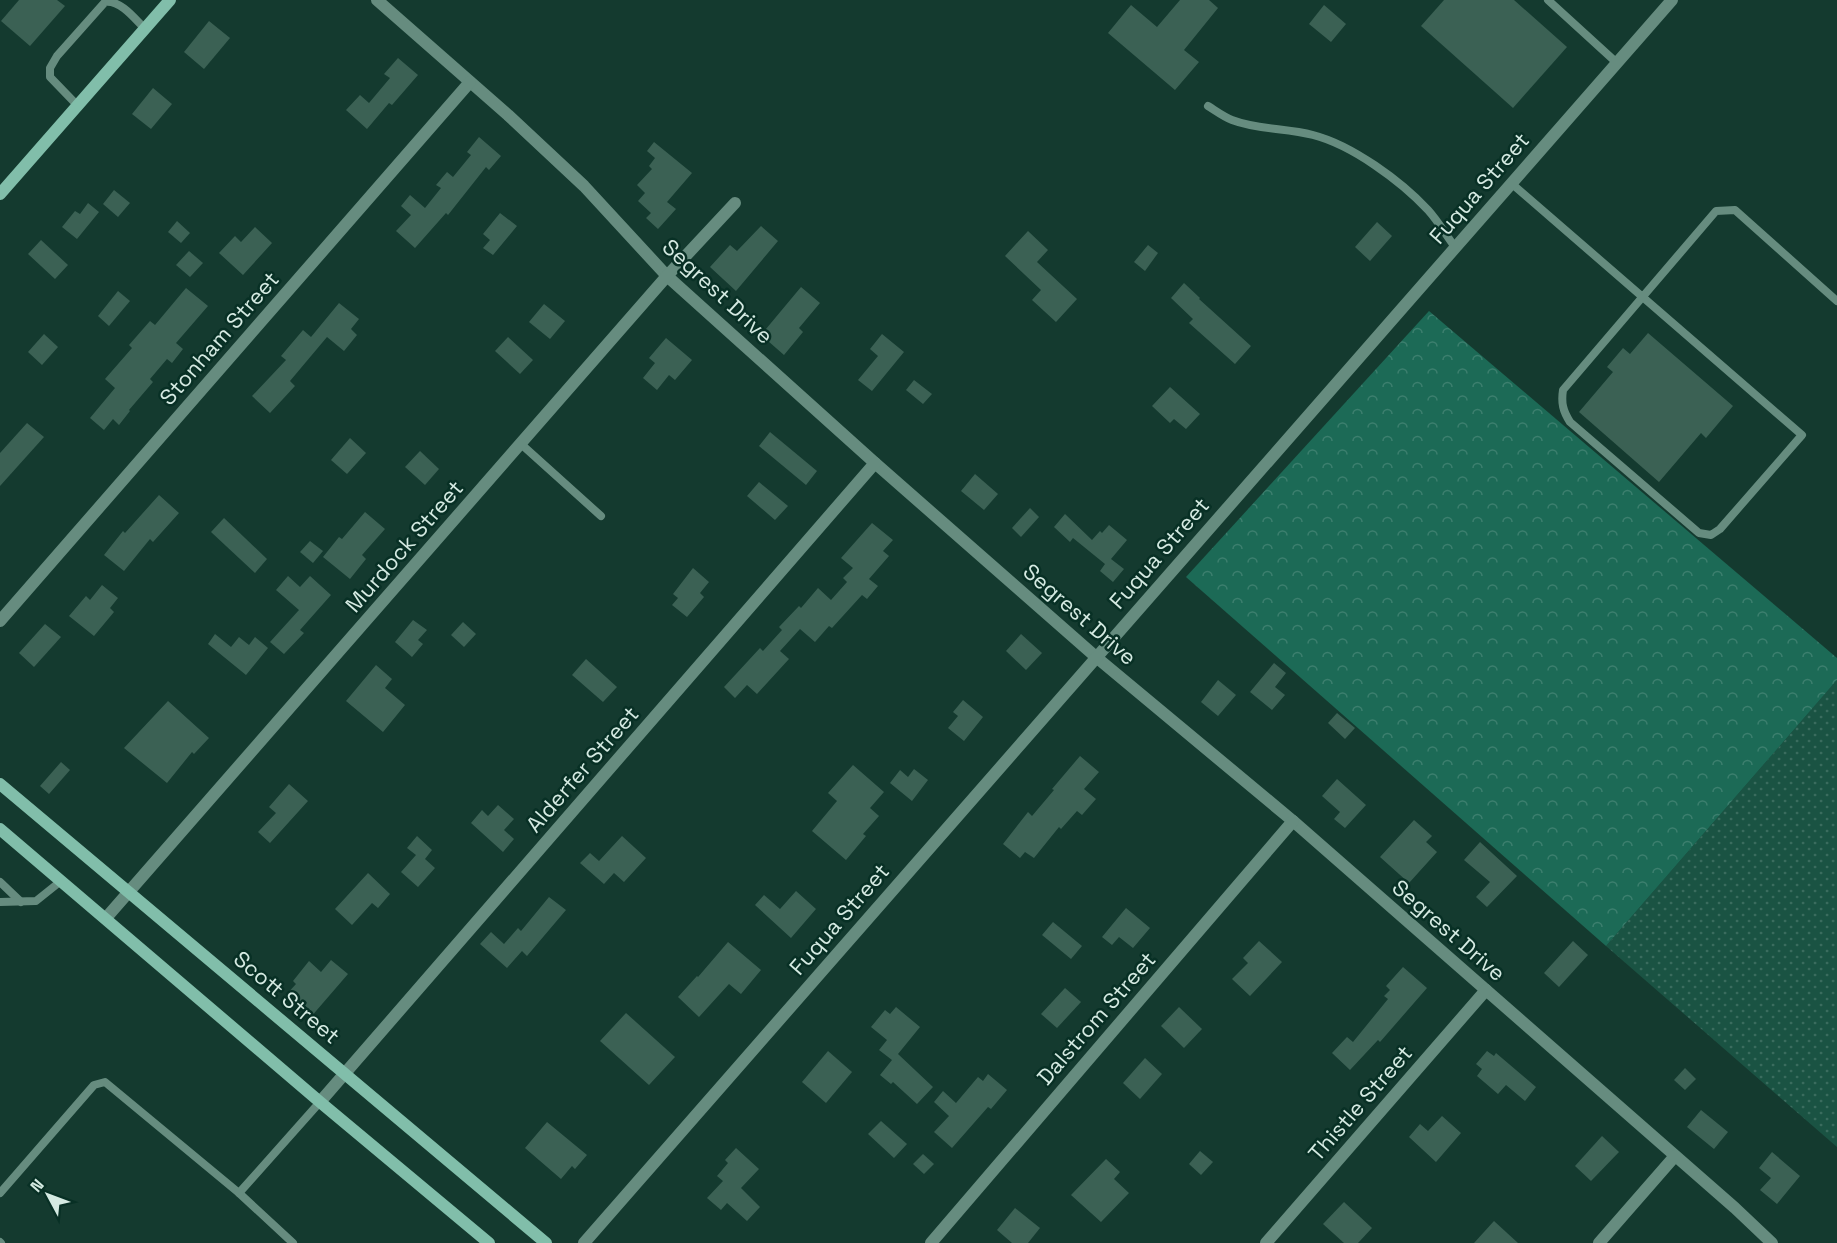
<svg xmlns="http://www.w3.org/2000/svg" width="1837" height="1243" font-family="'Space Grotesk',sans-serif">
  <style>
    .grass { fill: url(#grass-dots) }
    .forest { fill: url(#forest-crowns) }
    .building { fill: #3b6154 }
    .lines { fill: none; stroke-linecap: round; stroke-linejoin: round }
    .lane { stroke: #668c7f; stroke-width: 8 }
    .street { stroke: #668c7f; stroke-width: 12 }
    .secondary { stroke: #81beaa; stroke-width: 12 }
    .labels { text-anchor: middle; dominant-baseline: central; stroke-width: 5; stroke-linejoin: round; paint-order: stroke }
    .street-label { font-size: 22px; fill: #d5eae2; stroke: #083025 }
  </style>
  <defs>
    <pattern id="grass-dots" width="8" height="8" patternUnits="userSpaceOnUse" patternTransform="scale(1.5)"><rect width="8" height="8" fill="#1a5343"/><path d="M2 2h.1M6 6h.1" fill="none" stroke="#3a6c5e" stroke-width="1.8" stroke-linecap="round"/></pattern>
    <pattern id="forest-crowns" width="20" height="18" patternUnits="userSpaceOnUse" patternTransform="scale(1.5)"><rect width="20" height="18" fill="#1c6a56"/><path d="M2 6a3 3 0 1 1 6 0M12 15a3 3 0 1 1 6 0" fill="none" stroke="#3c7f6e"/></pattern>
  </defs>
  <rect width="100%" height="100%" fill="#143a2f"/>
  <path class="grass" d="M1837,680v467l-231,-201z"/>
  <path class="forest" d="M1429,311l408,347v22l-231,266 -420,-369z"/>
  <g class="building">
    <path d="M19,0h38l8,6 -35,40 -29,-25z"/>
    <path d="M1180,0h29l9,8 -34,42 15,12 -24,28 -67,-57 23,-28 26,22z"/>
    <path d="M1444,0h70l53,47 -54,61 -92,-82z"/>
    <path d="M1324,5l22,19 -15,18 -22,-18z"/>
    <path d="M209,21l21,17 -26,31 -20,-17z"/>
    <path d="M398,58l20,17 -26,30 -3,-2 -22,26 -21,-19 14,-15 9,8 21,-25 -6,-4z"/>
    <path d="M153,88l19,16 -21,25 -19,-15z"/>
    <path d="M479,137l22,19 -12,14 -3,-3 -38,48 -2,-2 -31,35 -19,-17 15,-16 -10,-9 9,-11 15,13 16,-20 -5,-3 11,-13 6,5 18,-22 -4,-3z"/>
    <path d="M654,142l38,31 -25,29 9,7 -18,20 -12,-11 5,-5 -13,-12 7,-8 -8,-8 15,-16 -3,-3 6,-8 -8,-7z"/>
    <path d="M114,190l16,13 -12,14 -15,-13z"/>
    <path d="M88,203l11,9 -22,27 -15,-12 13,-16 5,3z"/>
    <path d="M500,213l17,13 -24,29 -10,-7 7,-8 -7,-6z"/>
    <path d="M177,221l13,12 -9,10 -13,-11z"/>
    <path d="M1377,222l15,14 -22,25 -15,-14z"/>
    <path d="M761,226l17,15 -42,50 -26,-24 20,-22 7,6z"/>
    <path d="M255,227l17,16 -29,32 -24,-22 16,-17 6,6z"/>
    <path d="M1028,231l20,19 -11,12 40,37 -21,23 -24,-22 9,-10 -36,-34z"/>
    <path d="M41,240l27,25 -13,14 -27,-25z"/>
    <path d="M1148,245l10,8 -13,18 -11,-9z"/>
    <path d="M189,251l14,12 -13,14 -14,-12z"/>
    <path d="M1184,283l16,15 -1,1 52,47 -16,18 -46,-41 4,-4 -22,-21z"/>
    <path d="M801,287l19,16 -21,25 4,4 -19,23 -23,-20z"/>
    <path d="M186,288l22,18 -32,37 7,6 -11,14 -5,-4 -17,20 3,3 -24,28 1,1 -11,14 -6,-6 -9,11 -14,-12 25,-30 -10,-9 27,-31 -3,-3 21,-24 5,4z"/>
    <path d="M118,291l12,10 -21,25 -11,-10z"/>
    <path d="M339,303l20,16 -8,10 6,6 -13,16 -17,-14 -37,44 5,5 -25,27 -18,-17 34,-36 -5,-4 22,-26 8,7z"/>
    <path d="M544,304l21,17 -15,18 -21,-17z"/>
    <path d="M1648,333l85,73 -27,32 -5,-5 -42,49 -80,-70 34,-40 -6,-5 16,-19 7,6z"/>
    <path d="M44,334l14,13 -16,18 -14,-13z"/>
    <path d="M882,334l22,18 -32,39 -14,-11 20,-24 -8,-7z"/>
    <path d="M508,337l25,23 -13,14 -25,-23z"/>
    <path d="M666,338l26,22 -17,20 -6,-5 -12,15 -14,-12 12,-15 -6,-5z"/>
    <path d="M914,380l18,14 -9,10 -17,-14z"/>
    <path d="M1170,387l30,27 -14,15 -12,-10 -4,4 -18,-17z"/>
    <path d="M27,423l17,14 -44,49v-33z"/>
    <path d="M770,432l47,39 -11,14 -47,-39z"/>
    <path d="M350,438l16,15 -19,21 -16,-14z"/>
    <path d="M420,451l19,18 -14,16 -20,-18z"/>
    <path d="M975,474l23,20 -14,16 -23,-19z"/>
    <path d="M759,482l29,24 -13,14 -28,-24z"/>
    <path d="M159,495l20,18 -26,29 -3,-3 -26,32 -20,-16 19,-24 2,2z"/>
    <path d="M1030,508l9,9 -18,20 -9,-9z"/>
    <path d="M365,512l20,17 -23,26 4,4 -16,20 -27,-22 16,-20 3,2z"/>
    <path d="M1065,514l27,26 8,-9 2,2 7,-8 18,15 -16,19 13,10 -11,13 -13,-11 5,-7 -32,-26 -3,4 -16,-15z"/>
    <path d="M224,518l43,41 -12,14 -44,-41z"/>
    <path d="M872,523l21,17 -10,11 6,5 -20,23 9,7 -11,13 -5,-4 -30,33 -3,-2 -14,16 -15,-13 -20,22 9,8 -32,35 -10,-9 -12,13 -11,-11 36,-39 3,3 19,-21 -3,-3 20,-21 2,2 17,-20 13,12 16,-18 -4,-4 10,-10 -12,-10z"/>
    <path d="M310,541l13,10 -10,12 -13,-11z"/>
    <path d="M693,568l16,14 -9,11 4,4 -17,20 -15,-12 6,-7 -5,-4z"/>
    <path d="M288,576l12,11 10,-11 21,19 -31,35 4,3 -20,21 -14,-12 29,-32 -23,-20z"/>
    <path d="M102,585l16,13 -8,10 4,4 -20,24 -25,-20 17,-20 4,4z"/>
    <path d="M413,620l14,10 -9,10 5,4 -11,13 -17,-15z"/>
    <path d="M463,622l13,12 -12,13 -13,-12z"/>
    <path d="M45,624l16,13 -27,30 -15,-14z"/>
    <path d="M215,634l16,13 8,-10 10,8 6,-8 13,11 -22,27 -38,-31z"/>
    <path d="M1021,634l21,19 -16,17 -20,-19z"/>
    <path d="M586,659l31,28 -14,15 -31,-27z"/>
    <path d="M1274,663l12,10 -11,14 10,8 -13,15 -22,-18z"/>
    <path d="M376,665l16,14 -7,9 20,17 -22,27 -37,-31z"/>
    <path d="M1218,680l18,15 -18,21 -17,-14z"/>
    <path d="M963,700l20,17 -19,24 -16,-13 10,-12 -5,-4z"/>
    <path d="M168,701l41,37 -15,16 -2,-2 -25,31 -43,-35z"/>
    <path d="M1337,713l18,15 -10,11 -17,-16z"/>
    <path d="M1080,756l19,16 -15,17 12,10 -14,16 -5,-4 -16,18 -2,-2 -25,31 -9,-6 -5,6 -17,-14 25,-32 4,4 22,-26 -2,-1z"/>
    <path d="M61,762l9,8 -21,24 -9,-8z"/>
    <path d="M853,765l31,27 -14,16 9,8 -16,18 3,2 -20,24 -34,-29 25,-30 -9,-8z"/>
    <path d="M914,769l14,11 -16,21 -22,-18 10,-13 8,7z"/>
    <path d="M1337,779l29,26 -21,23 -11,-9 6,-7 -18,-16z"/>
    <path d="M289,784l19,17 -38,42 -12,-11 18,-19 -7,-6z"/>
    <path d="M498,805l16,14 -10,11 10,9 -11,13 -32,-29 11,-13 6,6z"/>
    <path d="M1414,820l18,16 -6,6 11,10 -28,31 -29,-26z"/>
    <path d="M417,836l15,14 -7,9 10,9 -17,19 -17,-15 15,-17 -9,-7z"/>
    <path d="M622,836l24,22 -22,24 -10,-9 -10,11 -24,-21 10,-10 9,8z"/>
    <path d="M1480,842l37,34 -30,31 -11,-10 14,-15 -26,-22z"/>
    <path d="M368,873l22,21 -12,14 -6,-5 -20,22 -17,-16z"/>
    <path d="M796,891l20,18 -25,29 -36,-33 9,-10 16,14z"/>
    <path d="M549,897l17,13 -39,46 -5,-5 -15,17 -27,-24 11,-12 13,12 14,-16 3,3z"/>
    <path d="M1126,908l24,20 -17,20 -14,-11 -7,8 -10,-8z"/>
    <path d="M1053,922l29,24 -11,13 -29,-24z"/>
    <path d="M1259,941l23,21 -32,34 -18,-17 16,-16 -5,-5z"/>
    <path d="M1573,941l15,14 -29,32 -15,-14z"/>
    <path d="M728,942l33,28 -20,24 -12,-10 -30,33 -21,-20 19,-21 1,1z"/>
    <path d="M331,960l17,14 -38,44 -25,-22 11,-12 -3,-3 16,-20 12,11z"/>
    <path d="M1403,967l24,21 -47,54 -2,-2 -28,30 -18,-17 15,-16 6,5 35,-43 -4,-3 6,-6 -4,-4z"/>
    <path d="M1065,988l16,14 -24,26 -16,-14z"/>
    <path d="M896,1007l24,20 -22,27 35,33 -16,17 -24,-22 -2,2 -11,-9 12,-15 -13,-10 8,-10 -16,-13 14,-17 5,4z"/>
    <path d="M1179,1007l23,22 -18,19 -23,-22z"/>
    <path d="M626,1013l49,44 -26,28 -49,-44z"/>
    <path d="M828,1051l24,21 -26,31 -24,-21z"/>
    <path d="M1487,1051l7,5 2,-3 40,34 -11,14 -19,-16 -8,9 -21,-18 5,-7 -6,-5z"/>
    <path d="M1145,1058l17,16 -22,25 -17,-16z"/>
    <path d="M1685,1068l11,11 -11,11 -11,-10z"/>
    <path d="M988,1074l19,16 -16,19 -3,-2 -36,41 -18,-16 15,-16 -15,-14 9,-11 13,12 22,-26 5,4z"/>
    <path d="M1701,1110l27,22 -14,17 -27,-22z"/>
    <path d="M1442,1116l19,17 -25,29 -27,-25 11,-13 8,7z"/>
    <path d="M881,1121l26,23 -13,14 -26,-24z"/>
    <path d="M547,1122l40,33 -12,14 -3,-3 -11,13 -36,-31z"/>
    <path d="M1602,1136l17,16 -28,29 -16,-15z"/>
    <path d="M736,1148l23,21 -18,19 19,19 -13,14 -20,-18 -6,7 -14,-12 16,-17 -6,-5 11,-13 -3,-3z"/>
    <path d="M1200,1151l13,11 -12,13 -12,-11z"/>
    <path d="M1772,1152l28,24 -23,28 -17,-14 11,-12 -12,-10z"/>
    <path d="M923,1154l11,10 -10,10 -11,-10z"/>
    <path d="M1106,1159l14,13 -6,7 15,14 -28,29 -30,-27z"/>
    <path d="M1344,1202l28,26 -14,15h-14l-21,-19z"/>
    <path d="M1015,1208l25,20 -12,15h-16l-15,-13z"/>
    <path d="M1494,1221l24,22h-44z"/>
  </g>
  <g class="lines">
    <g class="lane">
      <path d="M1548,0l69,63"/>
      <path d="M78,106l-28,-29v-9l7,-12 48,-54c16,-2 30,17 40,27"/>
      <path d="M1208,106c8,5 16,11 24,14 26,10 54,8 81,15 39,10 88,46 115,75 10,11 18,25 27,37"/>
      <path d="M1511,183l291,252 -82,94 -9,6 -12,-2 -129,-111c-7,-11 -9,-19 -7,-32l153,-179 19,-1 102,91"/>
      <path d="M521,444l80,72"/>
      <path d="M0,882l21,20"/>
      <path d="M0,902l36,-1 25,-20"/>
      <path d="M0,1193l94,-108 11,-3 134,111 54,50"/>
      <path d="M239,1193l81,-91"/>
      <path d="M0,1242l1,1"/>
    </g>
    <g class="street">
      <path d="M377,0l131,115 76,71 83,90 208,187 221,194 197,164 442,387 37,35"/>
      <path d="M0,621l470,-539"/>
      <path d="M106,918l561,-642 68,-73"/>
      <path d="M320,1102l555,-639"/>
      <path d="M584,1243l1088,-1243"/>
      <path d="M931,1243l362,-422"/>
      <path d="M1266,1243l220,-253"/>
      <path d="M1599,1243l76,-87"/>
    </g>
    <g class="secondary">
      <path d="M0,194l170,-194"/>
      <path d="M0,784l546,459"/>
      <path d="M0,829l320,273 169,141"/>
    </g>
  </g>
  <g class="labels">
    <g class="street-label">
      <text transform="translate(1479 188) rotate(-49)">Fuqua Street</text>
      <text transform="translate(718 291) rotate(43)">Segrest Drive</text>
      <text transform="translate(219 338) rotate(-49)">Stonham Street</text>
      <text transform="translate(404 546) rotate(-49)">Murdock Street</text>
      <text transform="translate(1159 553) rotate(-49)">Fuqua Street</text>
      <text transform="translate(1080 614) rotate(41)">Segrest Drive</text>
      <text transform="translate(582 769) rotate(-49)">Alderfer Street</text>
      <text transform="translate(839 919) rotate(-49)">Fuqua Street</text>
      <text transform="translate(1449 930) rotate(41)">Segrest Drive</text>
      <text transform="translate(287 997) rotate(40)">Scott Street</text>
      <text transform="translate(1096 1018) rotate(-49)">Dalstrom Street</text>
      <text transform="translate(1360 1103) rotate(-49)">Thistle Street</text>
    </g>
  </g>
  <g transform="translate(48 1195) rotate(311)" stroke="#083025" stroke-width="4.5" paint-order="stroke">
  <path d="M0-4.5L10 22L0 15L-10 22Z" fill="#d5eae2"/>
  <text y="-9" font-size="16" font-weight="bold" text-anchor="middle" fill="#d5eae2">N</text>
  </g>
</svg>
